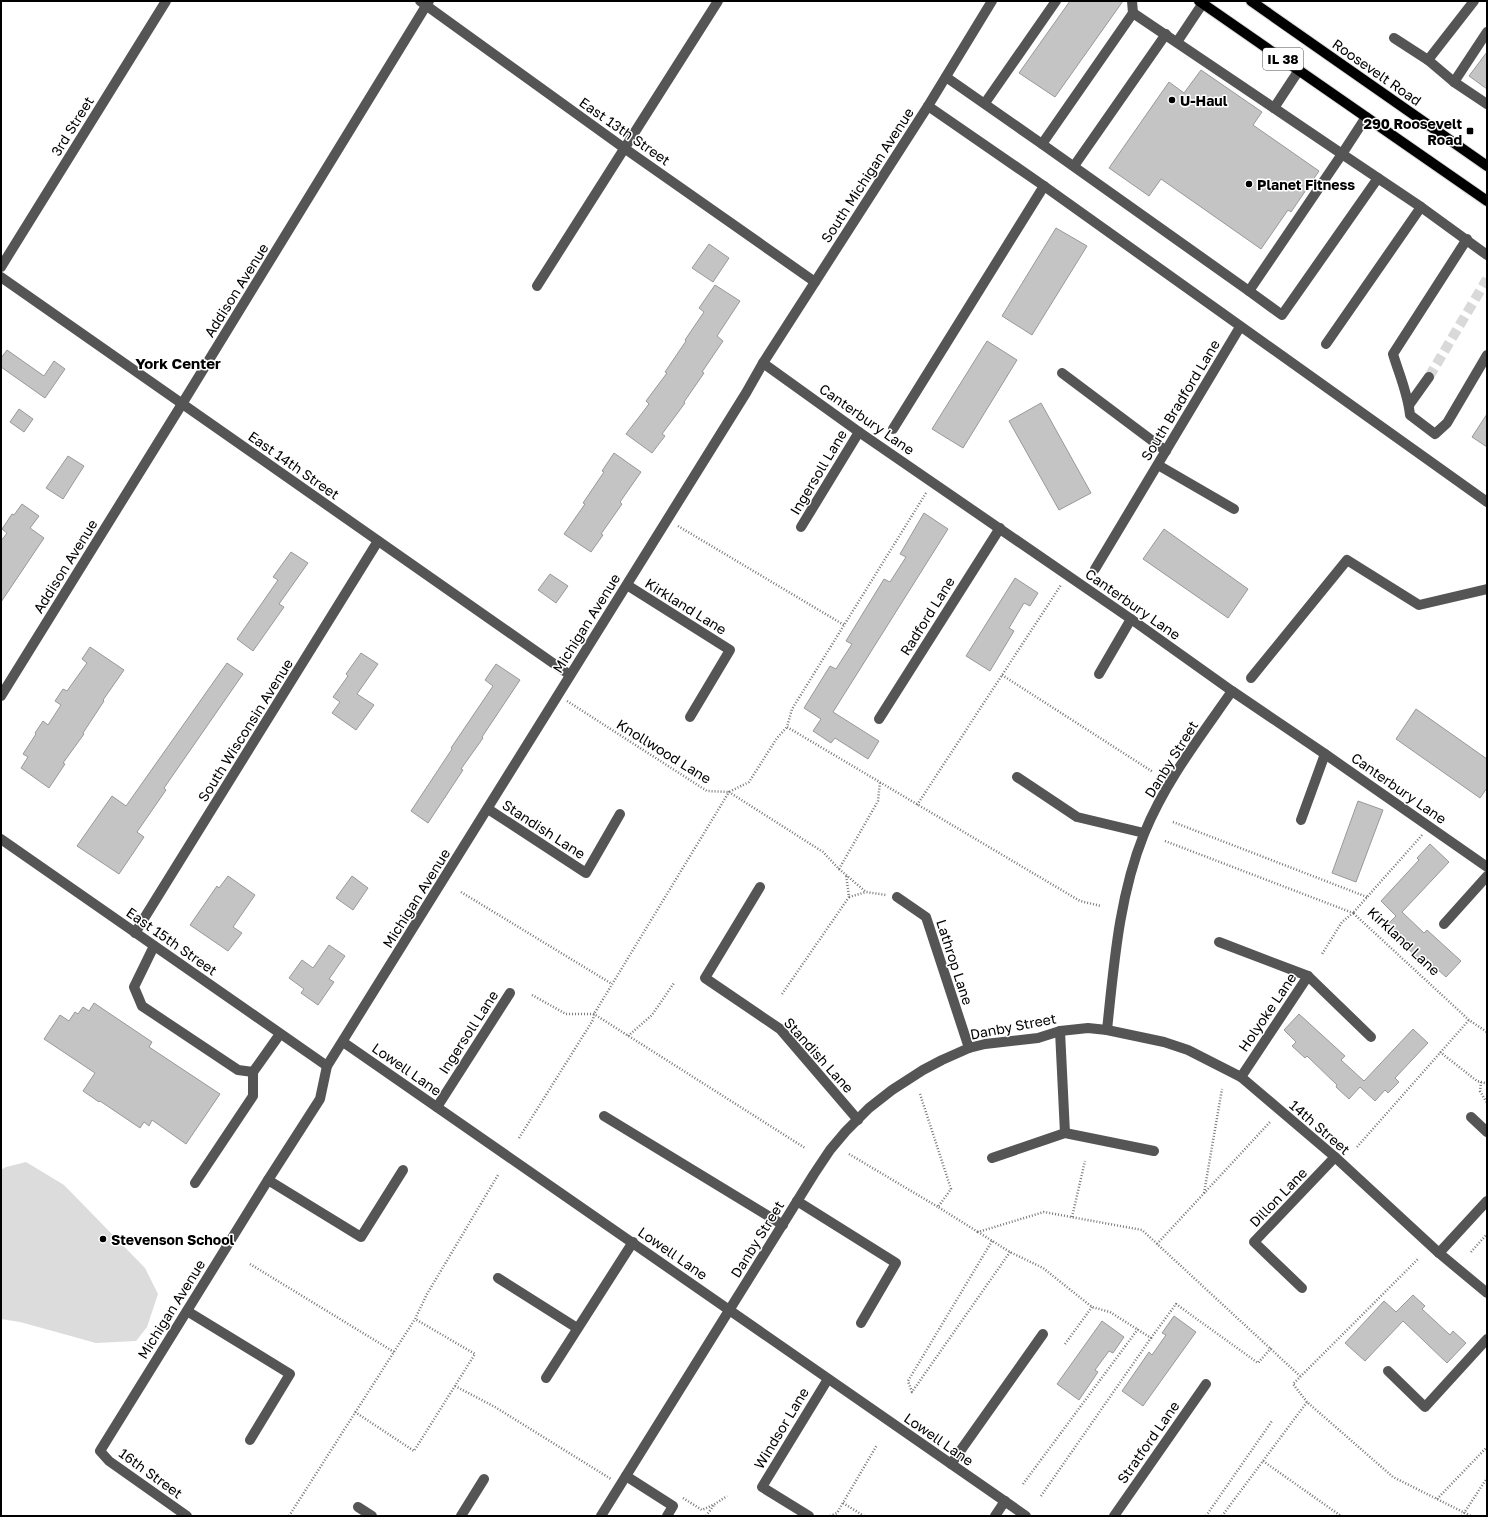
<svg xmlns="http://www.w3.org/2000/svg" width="1488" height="1517" font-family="'Golos Text',sans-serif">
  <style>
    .green { fill: #dcdcdc }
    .building { fill: #c4c4c4; stroke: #999 }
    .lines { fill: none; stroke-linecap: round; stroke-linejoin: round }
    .minor-tunnel { stroke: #d9d9d9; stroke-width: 10; stroke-dasharray: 10 5; stroke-linecap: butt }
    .major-casing { stroke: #dbdbdb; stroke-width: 12 }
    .path { stroke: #777; stroke-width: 2.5; stroke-dasharray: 1 2; stroke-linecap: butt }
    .minor { stroke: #555; stroke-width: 10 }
    .major { stroke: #000; stroke-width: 10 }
    .poi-dot { fill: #000; stroke: #fff; stroke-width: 1.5 }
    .labels { text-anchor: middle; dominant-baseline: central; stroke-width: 3; stroke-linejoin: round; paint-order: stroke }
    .shield { fill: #fff; stroke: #4c4c4c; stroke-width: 1 }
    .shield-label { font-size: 13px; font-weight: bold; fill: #000 }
    .street-label { font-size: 14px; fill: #000; stroke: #fff }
    .poi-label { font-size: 14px; font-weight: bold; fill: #000; stroke: #fff; text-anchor: start }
    .neighbourhood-label { font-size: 15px; font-weight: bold; fill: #000; stroke: #fff }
  </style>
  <rect width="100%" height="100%" fill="#fff"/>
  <path class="green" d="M26,1162l38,23 81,83 13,26 -11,33 -11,14 -40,2 -76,-21 -19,-3v-149l5,-3z"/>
  <g class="building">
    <path d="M1070,1h53l-68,96 -36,-24z"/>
    <path d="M1487,52v37l-18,-13z"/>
    <path d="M1201,70l61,42 -9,13 66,46 -28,41 -3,-2 -27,39 -100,-70 -12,17 -40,-28 60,-86 15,11z"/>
    <path d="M1056,228l31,18 -55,89 -30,-19z"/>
    <path d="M709,244l20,14 -16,24 -21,-14z"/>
    <path d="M715,285l25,16 -23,35 6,5 -21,31 2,1 -20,29 1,1 -23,31 3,2 -13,17 -26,-19 23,-30 -3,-3 21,-28 -2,-1 21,-31 -1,-1 19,-28 -5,-4z"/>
    <path d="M987,341l30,19 -54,88 -31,-19z"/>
    <path d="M7,350l37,26 10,-15 11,8 -20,29 -44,-31v-9z"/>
    <path d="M1041,403l50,90 -32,17 -50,-89z"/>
    <path d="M19,409l14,10 -9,13 -14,-10z"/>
    <path d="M1487,414v33l-15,-10z"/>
    <path d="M614,453l27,19 -21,30 2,2 -21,30 2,1 -12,17 -27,-18 21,-30 -2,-1 21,-31 -2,-1z"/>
    <path d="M68,456l16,10 -21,33 -17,-11z"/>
    <path d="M22,504l17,12 -9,12 14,10 -43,64v-61l6,-8 -5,-4 10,-15 2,1z"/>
    <path d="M924,513l24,16 -115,183 46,29 -11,18 -33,-21 -4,5 -18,-12 8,-12 -17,-11 26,-42 6,3 16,-25 -6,-3 38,-62 6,3 16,-25 -6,-3z"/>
    <path d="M1164,529l84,60 -20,29 -85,-59z"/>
    <path d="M291,552l17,11 -29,41 5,3 -31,44 -16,-12 41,-59 -5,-3z"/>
    <path d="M550,574l18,12 -12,17 -18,-13z"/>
    <path d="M1015,578l23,15 -8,13 -6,-3 -15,25 5,3 -24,40 -24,-15z"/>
    <path d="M90,647l34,23 -21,30 1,1 -21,32 1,1 -21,29 2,1 -16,24 -28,-20 7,-11 -5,-3 13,-20 -1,-1 8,-12 5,4 13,-20 -6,-4 8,-12 4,2 20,-28 -5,-4z"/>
    <path d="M361,653l17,11 -21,30 17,11 -18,25 -24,-17 8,-11 -7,-5 15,-21 -2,-2z"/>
    <path d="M227,663l16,11 -79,114 2,2 -29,42 7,5 -25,37 -42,-28 35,-50 14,10z"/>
    <path d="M496,664l24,16 -38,57 1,1 -22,31 2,1 -35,53 -17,-12 41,-62 -1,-1 42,-62 -8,-6z"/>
    <path d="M1416,709l71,50v29l-7,10 -84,-59z"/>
    <path d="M1358,801l25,9 -27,72 -24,-9z"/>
    <path d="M1430,844l19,18 -47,50 22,21 3,-3 34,31 -15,16 -21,-19 -3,4 -37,-35 11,-11 -15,-15 38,-41 -2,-2z"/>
    <path d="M228,876l27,19 -22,32 9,6 -14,18 -38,-26 27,-39 2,2z"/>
    <path d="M352,876l16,12 -15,22 -17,-12z"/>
    <path d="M329,945l16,11 -16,23 5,3 -16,23 -17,-12 3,-4 -15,-11 13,-18 11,8z"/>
    <path d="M94,1003l58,39 -3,5 71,47 -34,50 -34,-24 -3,6 -5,-4 -4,6 -40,-27 -1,1 -16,-11 12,-18 -51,-34 16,-24 9,6 6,-9 3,2 5,-7 6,4z"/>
    <path d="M1299,1014l46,42 -4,4 23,21 49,-52 15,14 -33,35 4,4 -11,11 -3,-3 -10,11 -15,-14 -11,12 -13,-12 1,-2 -30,-29 -2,2 -13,-12 4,-4 -12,-12z"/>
    <path d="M1413,1295l12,11 -3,3 28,26 3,-4 13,12 -19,20 -44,-42 -38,40 -20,-18 39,-42 12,11z"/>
    <path d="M1174,1316l22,16 -53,74 -21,-15 27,-39 3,3 14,-20 -4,-2z"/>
    <path d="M1102,1321l22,16 -11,16 -4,-2 -14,19 3,2 -19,28 -22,-16z"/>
  </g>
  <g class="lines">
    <path class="minor-tunnel" d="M1429,377l58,-98"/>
    <g class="major-casing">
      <g id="major">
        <path d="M1199,1l288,200"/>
        <path d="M1251,1l236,165"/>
      </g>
    </g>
    <g class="path">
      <path d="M926,493l-134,216 -5,18 293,174 21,5"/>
      <path d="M678,526l166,99"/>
      <path d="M1002,675l151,97"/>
      <path d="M567,701l140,90 22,1 20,-10 28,-44 10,-11"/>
      <path d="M917,805l144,-220"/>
      <path d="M1173,822l194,75"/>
      <path d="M1422,835l-69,78 116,107 18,12"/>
      <path d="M1165,841l188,72 -11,9 -20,32"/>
      <path d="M839,869l27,23 20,3"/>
      <path d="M461,892l151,92"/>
      <path d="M849,897l17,-5"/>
      <path d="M782,994l67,-97 -3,-23"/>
      <path d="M532,995l34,19h28l211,134"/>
      <path d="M628,1036l24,-21 22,-32"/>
      <path d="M1440,1052l37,29 8,2 2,-1"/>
      <path d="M1481,1082l-1,9 7,12"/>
      <path d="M920,1094l31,95 -13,18 40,25"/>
      <path d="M519,1138l74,-118 1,-6 135,-222 94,60 16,17 39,-68 2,-19"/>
      <path d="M1357,1147l112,-127"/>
      <path d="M849,1154l89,53"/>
      <path d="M1204,1193l18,-104"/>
      <path d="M1072,1217l13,-56"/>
      <path d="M992,1241l-84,140 4,11 98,-140"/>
      <path d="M1157,1244l113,-122"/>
      <path d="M1471,1252l16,-18"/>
      <path d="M250,1264l144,88"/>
      <path d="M1151,1338l25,-34 82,59 13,-15"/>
      <path d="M1065,1344l27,-37"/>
      <path d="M455,1386l40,21 116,72"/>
      <path d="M1307,1402l-14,-18 126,-126"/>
      <path d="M355,1412l59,39 61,-97 -60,-35"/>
      <path d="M1263,1461l78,55"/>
      <path d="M1023,1484l115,-155"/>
      <path d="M1041,1496l110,-158 -41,-26 -18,-5 -49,-39 -33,-16 -32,-20 66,-20 98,18 158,146"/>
      <path d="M683,1498l19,12 13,-6 12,-8"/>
      <path d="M1437,1499l50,-52"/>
      <path d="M843,1503l21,13"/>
      <path d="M289,1516l126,-197 12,-25 71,-119"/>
      <path d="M706,1516l8,-11"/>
      <path d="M830,1516l7,-3 40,-68"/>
      <path d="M1206,1516l66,-95"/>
      <path d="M1222,1516l85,-114 86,75 78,39"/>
      <path d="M1462,1516l25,-38"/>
    </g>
    <g class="minor">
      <path d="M420,1l204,147 191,134"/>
      <path d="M1132,1l1,12"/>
      <path d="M1394,38l34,22 46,-59"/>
      <path d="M1177,42l26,-39"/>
      <path d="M1428,60l26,22 33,22"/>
      <path d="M1299,70l-25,38 -141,-95 -91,131 207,147 93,-137 79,53 66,48"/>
      <path d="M946,77l96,67"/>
      <path d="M1454,82l33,-50"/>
      <path d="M985,103l71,-102"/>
      <path d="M928,106l116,80 443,316"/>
      <path d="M1274,108l68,46 24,-37"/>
      <path d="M1074,166l92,-132"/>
      <path d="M1467,239l-74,115c6,20 15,40 17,61l25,19 12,-11 40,-68"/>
      <path d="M1,267l165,-266"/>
      <path d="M1,277l569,398"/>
      <path d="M537,286l181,-285"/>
      <path d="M1249,291l33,24 96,-137"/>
      <path d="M1326,344l95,-137"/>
      <path d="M763,363l96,69 272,187 101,72 93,63 162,113"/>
      <path d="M1062,373l104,78"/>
      <path d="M1409,405l20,-28"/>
      <path d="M893,429l151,-243"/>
      <path d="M1158,465l76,44"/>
      <path d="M801,527l58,-95"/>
      <path d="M1095,569l145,-242"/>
      <path d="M627,585l103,65 -40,67"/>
      <path d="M1099,674l32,-55"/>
      <path d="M1251,678l96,-118 72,45 68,-16"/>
      <path d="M1,696l181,-292 247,-403"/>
      <path d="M879,719l121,-191"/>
      <path d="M1017,777l60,40 67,16"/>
      <path d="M488,809l98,64 34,-59"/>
      <path d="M1301,820l24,-66"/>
      <path d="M1,839l326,227"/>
      <path d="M760,887l-55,91 75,51 78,91"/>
      <path d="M897,897l29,20 43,131"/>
      <path d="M1444,924l43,-48"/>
      <path d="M135,933l243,-392"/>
      <path d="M1219,942l89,34 63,61"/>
      <path d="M154,946l-20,41 8,19 96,64 15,2"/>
      <path d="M1107,1030c7,-66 12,-134 37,-196 21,-52 56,-97 88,-143"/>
      <path d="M1060,1031l5,102"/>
      <path d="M343,1042l683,474"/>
      <path d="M1241,1077l67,-101"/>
      <path d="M437,1107l73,-114"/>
      <path d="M604,1116l179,109"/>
      <path d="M1471,1117l16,15"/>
      <path d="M992,1158l73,-25 89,18"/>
      <path d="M268,1180l93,57 42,-67"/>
      <path d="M195,1183l58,-87v-24l27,-38"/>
      <path d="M797,1201l99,62 -35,60"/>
      <path d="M1439,1253l48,-52"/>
      <path d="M498,1278l79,50"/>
      <path d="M1302,1288l-48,-46 81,-85"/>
      <path d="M187,1311l103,63 -40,66"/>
      <path d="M1388,1371l37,36 62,-68"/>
      <path d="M546,1378l87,-136"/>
      <path d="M951,1464l92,-130"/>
      <path d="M626,1476l47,30 -6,10"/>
      <path d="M358,1507l14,9"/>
      <path d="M187,1516l-78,-55 -9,-10 168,-271 52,-81 7,-33 419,-673 17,-30 165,-257 64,-105"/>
      <path d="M461,1516l23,-37"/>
      <path d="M601,1516l213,-342 16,-24 16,-19 23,-23 23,-18 31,-20 19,-10 27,-12 16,-4 53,-6 22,-7 28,-3 19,2 57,12 24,8 53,27 94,80 104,96 48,40"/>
      <path d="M809,1516l-47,-29 66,-108"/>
      <path d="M995,1516l10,-15"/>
      <path d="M1114,1516l92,-132"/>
    </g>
    <use href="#major" class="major"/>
  </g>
  <g class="poi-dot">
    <circle cx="1172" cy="100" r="4"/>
    <rect x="1466" y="127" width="8" height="8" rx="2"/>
    <circle cx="1249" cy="184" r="4"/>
    <circle cx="103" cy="1239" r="4"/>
  </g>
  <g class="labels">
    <rect class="shield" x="1263" y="48" width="40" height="22" rx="3"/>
    <g class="shield-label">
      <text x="1283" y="59">IL 38</text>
    </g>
    <g class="street-label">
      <text transform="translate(1377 72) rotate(35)">Roosevelt Road</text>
      <text transform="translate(72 126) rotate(-58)">3rd Street</text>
      <text transform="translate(625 131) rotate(35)">East 13th Street</text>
      <text transform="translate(867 175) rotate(-57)">South Michigan Avenue</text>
      <text transform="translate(236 290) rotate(-58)">Addison Avenue</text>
      <text transform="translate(1180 400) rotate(-59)">South Bradford Lane</text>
      <text transform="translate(867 419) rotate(35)">Canterbury Lane</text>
      <text transform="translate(294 465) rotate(35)">East 14th Street</text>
      <text transform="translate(818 472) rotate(-59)">Ingersoll Lane</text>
      <text transform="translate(65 566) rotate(-58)">Addison Avenue</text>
      <text transform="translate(1133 604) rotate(35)">Canterbury Lane</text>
      <text transform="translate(686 606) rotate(32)">Kirkland Lane</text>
      <text transform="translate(927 616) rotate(-58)">Radford Lane</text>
      <text transform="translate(586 623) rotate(-58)">Michigan Avenue</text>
      <text transform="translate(245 730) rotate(-58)">South Wisconsin Avenue</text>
      <text transform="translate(664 751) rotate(32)">Knollwood Lane</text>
      <text transform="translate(1171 759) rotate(-58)">Danby Street</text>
      <text transform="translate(1399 788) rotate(35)">Canterbury Lane</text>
      <text transform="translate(544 829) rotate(33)">Standish Lane</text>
      <text transform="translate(416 898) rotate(-58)">Michigan Avenue</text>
      <text transform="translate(172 941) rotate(35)">East 15th Street</text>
      <text transform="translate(1404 941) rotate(43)">Kirkland Lane</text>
      <text transform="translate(955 962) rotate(72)">Lathrop Lane</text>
      <text transform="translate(1267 1012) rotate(-56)">Holyoke Lane</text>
      <text transform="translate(1013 1026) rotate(-11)">Danby Street</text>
      <text transform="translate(468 1032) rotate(-57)">Ingersoll Lane</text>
      <text transform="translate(819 1055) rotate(48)">Standish Lane</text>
      <text transform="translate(407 1069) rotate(35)">Lowell Lane</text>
      <text transform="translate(1320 1127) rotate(41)">14th Street</text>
      <text transform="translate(1278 1197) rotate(-46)">Dillon Lane</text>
      <text transform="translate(757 1239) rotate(-58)">Danby Street</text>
      <text transform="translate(673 1253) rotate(35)">Lowell Lane</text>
      <text transform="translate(171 1309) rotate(-58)">Michigan Avenue</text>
      <text transform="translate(781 1428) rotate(-59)">Windsor Lane</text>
      <text transform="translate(939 1439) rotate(35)">Lowell Lane</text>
      <text transform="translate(1148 1442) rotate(-55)">Stratford Lane</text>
      <text transform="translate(151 1473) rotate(36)">16th Street</text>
    </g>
    <g class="poi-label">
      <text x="1180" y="100">U-Haul</text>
      <text x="1462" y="123" text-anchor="end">290 Roosevelt<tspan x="1462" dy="16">Road</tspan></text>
      <text x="1257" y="184">Planet Fitness</text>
      <text x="111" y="1239">Stevenson School</text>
    </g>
    <g class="neighbourhood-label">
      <text x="178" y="363">York Center</text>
    </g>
  </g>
  <rect width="1488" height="1517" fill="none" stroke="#000000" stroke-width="4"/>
</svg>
